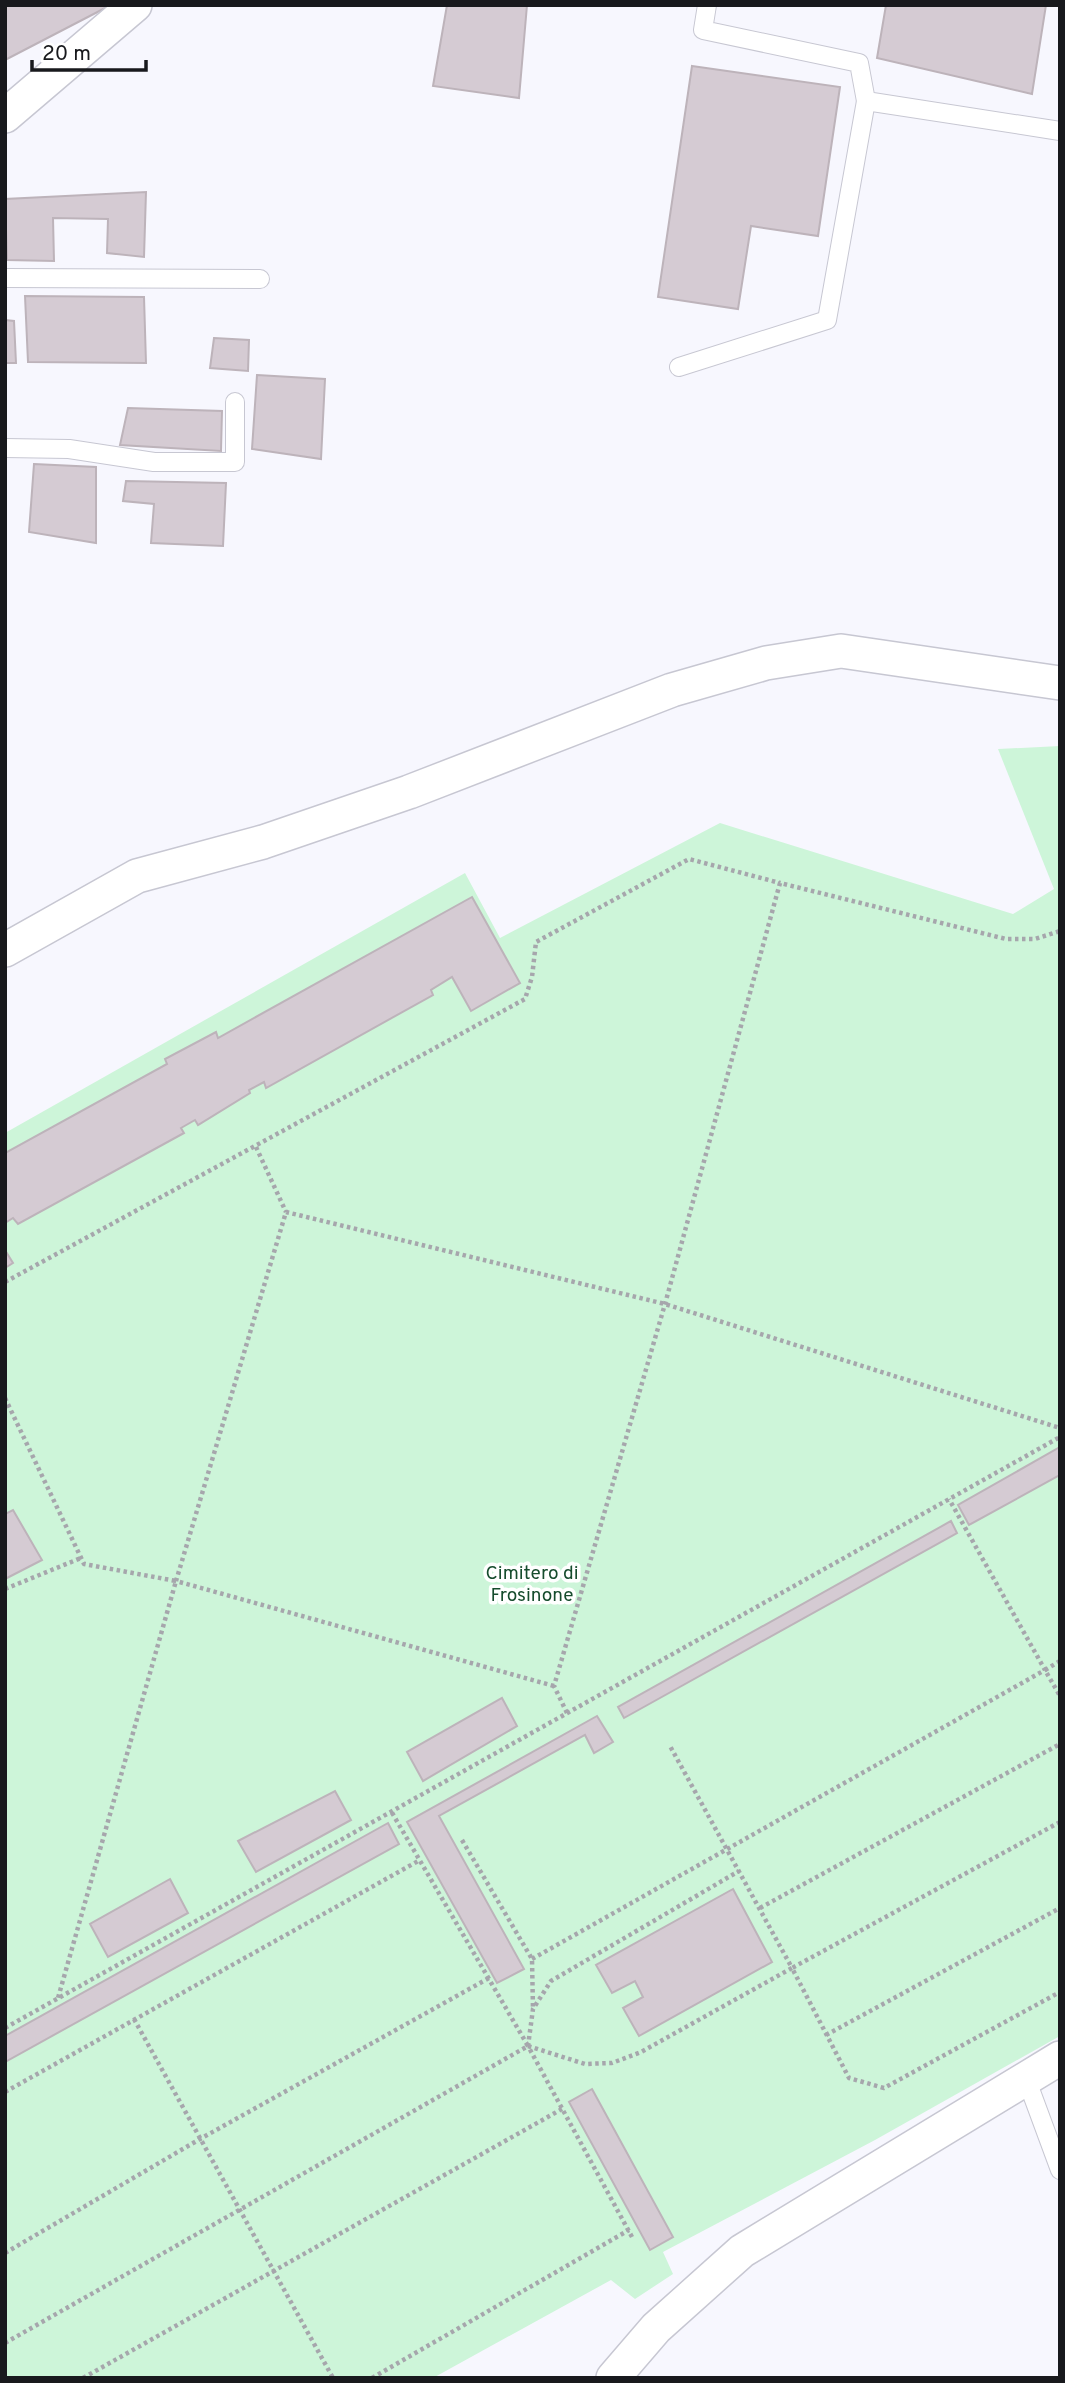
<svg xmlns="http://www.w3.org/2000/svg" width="1065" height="2383" font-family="Overpass,sans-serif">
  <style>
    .green { fill: #cdf5d9 }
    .building { fill: #d5cbd3; stroke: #bdb3ba; stroke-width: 2 }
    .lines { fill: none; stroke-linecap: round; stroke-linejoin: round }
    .service-casing { stroke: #c7c7d2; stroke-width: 20 }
    .minor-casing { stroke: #c7c7d2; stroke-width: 36 }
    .path { stroke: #a6a6ac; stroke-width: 4.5; stroke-dasharray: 3.5 3.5; stroke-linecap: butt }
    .service { stroke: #fff; stroke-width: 18 }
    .minor { stroke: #fff; stroke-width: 33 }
    .labels { text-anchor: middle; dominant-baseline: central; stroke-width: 7; stroke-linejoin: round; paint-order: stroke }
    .park-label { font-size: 19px; fill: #164c2d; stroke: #fff }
  </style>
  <rect width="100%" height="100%" fill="#f7f7fe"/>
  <path class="green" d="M1060,746v1290l-185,104 -212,112 10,22 -38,25 -24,-19 -178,98h-428v-1245l460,-260 35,65 220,-115 293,91 41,-25 -56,-140z"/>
  <g class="building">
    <path d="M5,5h106l-106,55z"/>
    <path d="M447,5h80l-8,93 -86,-12z"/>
    <path d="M886,5h160l-14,89 -155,-36z"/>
    <path d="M692,66l148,21 -22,149 -67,-10 -13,83 -80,-12z"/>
    <path d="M146,192l-2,65 -37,-4 1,-34 -55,-1 1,43 -47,-1 -2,-61z"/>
    <path d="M25,296l119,1 2,66 -118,-1z"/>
    <path d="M5,320l9,1 2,42h-11z"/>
    <path d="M214,338l35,2 -1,31 -38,-3z"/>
    <path d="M257,375l68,4 -4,80 -69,-10z"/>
    <path d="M128,408l94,3 -1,40 -101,-6z"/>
    <path d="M34,464l62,3v76l-67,-11z"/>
    <path d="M126,481l100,2 -3,63 -72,-3 3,-39 -31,-3z"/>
    <path d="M472,897l48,86 -49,28 -19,-34 -21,13 2,5 -167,93 -2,-6 -15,8 1,3 -52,32 -3,-5 -14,8 3,5 -166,91 -5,-6 -8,5v-70l162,-89 -2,-5 51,-27 2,6z"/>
    <path d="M5,1250l8,13 -8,5z"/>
    <path d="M1060,1447v28l-91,50 -11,-20z"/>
    <path d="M13,1510l29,50 -37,19v-65z"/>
    <path d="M951,1521l6,12 -333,185 -6,-11z"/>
    <path d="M502,1698l15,28 -94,55 -16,-29z"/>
    <path d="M597,1716l16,26 -19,11 -9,-18 -146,81 85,153 -27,14 -90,-161z"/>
    <path d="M335,1791l16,29 -95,52 -18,-31z"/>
    <path d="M388,1823l11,21 -394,218v-26z"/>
    <path d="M170,1879l18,34 -80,44 -18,-33z"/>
    <path d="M733,1889l39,73 -133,74 -16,-28 20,-11 -8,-16 -23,12 -16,-28z"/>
    <path d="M592,2089l81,148 -23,13 -81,-148z"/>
  </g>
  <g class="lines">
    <g class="service-casing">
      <g id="service">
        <path d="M707,5l-4,25 156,33 7,38 194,30"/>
        <path d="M5,278l255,1"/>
        <path d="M679,367l148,-47 39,-219"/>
        <path d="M5,448l64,1 85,13h81v-60"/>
        <path d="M1026,2078l34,92"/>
      </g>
    </g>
    <g class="minor-casing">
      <g id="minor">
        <path d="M5,116l130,-111"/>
        <path d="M5,950l132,-74 126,-34 146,-50 263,-102 94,-27 75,-12 219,32"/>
        <path d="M613,2378l43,-50 86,-77 318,-193"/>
      </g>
    </g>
    <g class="path">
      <path d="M256,1147l30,65"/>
      <path d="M5,1282l520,-283 7,-22 4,-35 153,-83 91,24"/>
      <path d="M5,1398l79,166 92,17 -118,417"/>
      <path d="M5,1589l76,-31"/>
      <path d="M1060,1661l-15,9 15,26"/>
      <path d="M554,1686l-378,-105 110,-369 379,92 395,124"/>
      <path d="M567,1713l-13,-27 111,-382 115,-421 226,56h29l25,-8"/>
      <path d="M1060,1822l-268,146 57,110 35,10 176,-96"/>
      <path d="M462,1840l70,119 1,50"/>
      <path d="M760,1908l300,-164"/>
      <path d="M532,1959l513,-289 -96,-171"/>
      <path d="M134,2019l199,359"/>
      <path d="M5,2028l1055,-591"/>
      <path d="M826,2035l234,-127"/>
      <path d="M528,2046l57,18 27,-1 29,-11 151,-84 -122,-222"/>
      <path d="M5,2092l415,-232"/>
      <path d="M632,2237l-104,-191 5,-37 18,-28 188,-110"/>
      <path d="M5,2253l195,-114 289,-161"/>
      <path d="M5,2343l523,-297 -137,-235"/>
      <path d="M83,2378l479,-269"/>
      <path d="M372,2378l257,-148"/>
    </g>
    <use href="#service" class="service"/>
    <use href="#minor" class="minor"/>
  </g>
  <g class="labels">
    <g class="park-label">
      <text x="532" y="1574">Cimitero di<tspan x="532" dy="22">Frosinone</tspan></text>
    </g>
  </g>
  <rect width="1065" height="2383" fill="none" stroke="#18191d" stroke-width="14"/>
  <path d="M32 60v10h114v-10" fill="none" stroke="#18191d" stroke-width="3.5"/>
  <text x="42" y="60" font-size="21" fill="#18191d" stroke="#ffffff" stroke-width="5" paint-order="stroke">20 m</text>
</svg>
